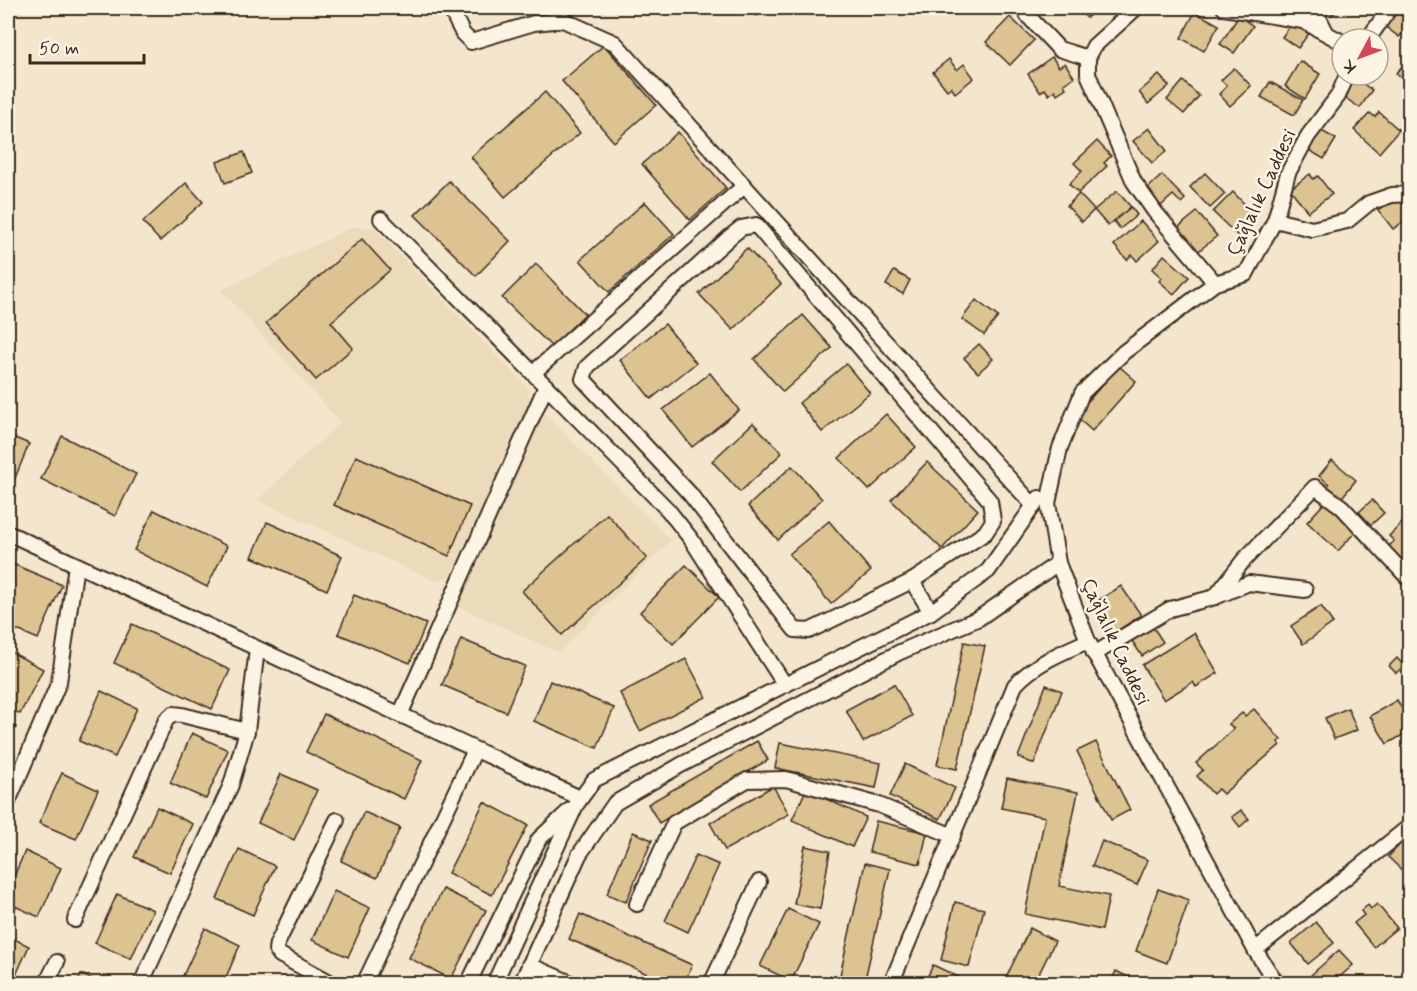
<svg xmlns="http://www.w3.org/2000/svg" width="1417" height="991" font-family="Mynerve,sans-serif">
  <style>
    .built { fill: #ecdbbb }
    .building { fill: #ddc292; stroke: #3b2a1e; stroke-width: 1.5 }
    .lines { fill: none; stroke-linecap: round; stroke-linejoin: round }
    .minor-casing { stroke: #3b2a1e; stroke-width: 18 }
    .minor { stroke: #fcf5e5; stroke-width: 14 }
    .labels { text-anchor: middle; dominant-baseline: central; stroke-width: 5; stroke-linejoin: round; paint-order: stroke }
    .street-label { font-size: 20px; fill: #3b2a1e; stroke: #fcf5e5 }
  </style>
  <rect width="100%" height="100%" fill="#f3e6cc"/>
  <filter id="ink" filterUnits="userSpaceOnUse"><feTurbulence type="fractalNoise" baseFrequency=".0167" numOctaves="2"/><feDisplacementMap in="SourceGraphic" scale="12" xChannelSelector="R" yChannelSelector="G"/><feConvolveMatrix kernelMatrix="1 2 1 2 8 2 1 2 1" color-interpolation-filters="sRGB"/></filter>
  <g filter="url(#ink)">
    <g class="built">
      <path d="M353,227l21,1 154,160 2,14 -79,174 -16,5 -177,-81 82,-78 -119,-132z"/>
      <path d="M544,413l127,127 -112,113 -102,-47z"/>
    </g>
    <g class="building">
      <path d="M746,8h25l1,1 -16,7 -3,-6 -5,2z"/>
      <path d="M1075,8h21l-9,10z"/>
      <path d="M1326,8h15l-9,7z"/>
      <path d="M1395,8l8,3 2,-3 5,3v23l-5,-4 -6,7 -17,-13z"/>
      <path d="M1195,12l24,13 -15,26 -23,-13z"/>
      <path d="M1239,16l14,10 -19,27 -14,-9z"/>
      <path d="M1010,17l24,23 -24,25 -24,-23z"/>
      <path d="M1294,20l16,12 -12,16 -16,-11z"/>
      <path d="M604,45l52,60 -42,37 -52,-61z"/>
      <path d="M1052,57l7,10 6,-4 9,14 -10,7 2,4 -9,6 -2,-4 -6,5 -4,-6 -5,3 -12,-18z"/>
      <path d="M1410,58v23l-3,-2 -2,2 -9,-8z"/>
      <path d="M949,59l8,11 7,-6 10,14 -19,15 -4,-6 -4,3 -14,-18z"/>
      <path d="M1300,61l20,13 -15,25 -20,-13z"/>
      <path d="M1234,68l17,18 -21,20 -11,-12 8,-8 -6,-6z"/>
      <path d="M1159,75l10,11 -21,18 -9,-12z"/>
      <path d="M1356,79l16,11 -12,18 -16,-11z"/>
      <path d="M1183,81l16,15 -15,18 -17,-14z"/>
      <path d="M1270,82l33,18 -9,15 -33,-18z"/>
      <path d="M545,92l35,41 -75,64 -34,-40z"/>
      <path d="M1379,112l20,18 -20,23 -25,-23 16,-17 5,4z"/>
      <path d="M1149,128l18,23 -15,12 -19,-22z"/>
      <path d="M1318,129l18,10 -12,20 -17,-10z"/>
      <path d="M678,132l48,56 -36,32 -48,-56z"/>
      <path d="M1097,141l14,15 -7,7 3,3 -29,27 -9,-9 13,-13 -8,-8z"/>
      <path d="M244,152l8,21 -27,10 -8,-21z"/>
      <path d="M1205,173l20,21 -15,14 -20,-21z"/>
      <path d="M1310,174l3,5 5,-3 14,18 -24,18 -18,-23z"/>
      <path d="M1162,175l23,24 -4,4 -8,-8 -12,11 -15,-16z"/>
      <path d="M449,181l61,60 -34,35 -61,-61z"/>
      <path d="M186,183l17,19 -43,39 -17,-19z"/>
      <path d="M1117,191l14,16 -23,19 -14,-16z"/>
      <path d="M1233,192l24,25 -19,19 -25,-24z"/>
      <path d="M1079,194l15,16 -12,12 -15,-16z"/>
      <path d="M1398,195l12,16v6l-17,12 -15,-19z"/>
      <path d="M645,202l29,32 -65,58 -29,-32z"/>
      <path d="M1131,207l6,8 -17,14 -6,-8z"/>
      <path d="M1197,212l20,24 -22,18 -20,-24z"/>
      <path d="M1141,221l18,20 -22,20 -5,-6 -5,5 -13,-15z"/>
      <path d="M362,239l28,31 -59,52 22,26 -37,32 -50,-57z"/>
      <path d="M747,248l34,36 -48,46 -34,-36z"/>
      <path d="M1164,255l25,22 -15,17 -15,-13 3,-3 -10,-9z"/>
      <path d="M536,264l49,50 -33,33 -50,-49z"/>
      <path d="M894,271l16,9 -7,14 -17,-9z"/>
      <path d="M976,300l22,17 -14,18 -22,-16z"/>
      <path d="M803,315l29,33 -49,44 -29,-33z"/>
      <path d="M665,324l31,39 -45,36 -31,-39z"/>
      <path d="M979,344l14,15 -15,14 -14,-15z"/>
      <path d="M846,364l24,29 -48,39 -23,-29z"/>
      <path d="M1119,366l17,15 -44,50 -11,-10 -4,3 -5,-5z"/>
      <path d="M710,373l29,37 -47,37 -29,-37z"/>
      <path d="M886,414l30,33 -47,43 -30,-32z"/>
      <path d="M753,423l29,30 -42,39 -28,-31z"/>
      <path d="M8,435l21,9 -20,49 -1,-1z"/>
      <path d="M62,436l74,38 -21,42 -74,-37z"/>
      <path d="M356,456l114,50 -21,50 -115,-51z"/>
      <path d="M1332,460l24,20 -17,21 -14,-12 4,-5 -10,-8z"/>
      <path d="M927,462l51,48 -36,39 -51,-49z"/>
      <path d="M792,466l30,33 -44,41 -30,-34z"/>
      <path d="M1327,500l31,29 -20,22 -31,-29z"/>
      <path d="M1372,500l12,13 -13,12 -12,-13z"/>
      <path d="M154,510l73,36 -20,41 -73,-37z"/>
      <path d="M607,514l40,44 -85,77 -40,-44z"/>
      <path d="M829,521l42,50 -40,33 -42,-50z"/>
      <path d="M267,522l75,34 -15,34 -75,-33z"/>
      <path d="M1402,523l5,5 3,-2v25l-10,10 -13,-13 7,-7 -5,-5z"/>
      <path d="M1410,555v17l-9,-9z"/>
      <path d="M8,562l54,23 -24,54 -30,-13z"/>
      <path d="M686,565l33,32 -46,47 -33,-32z"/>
      <path d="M1121,586l20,29 -30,20 -20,-30z"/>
      <path d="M354,595l72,29 -16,39 -72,-29z"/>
      <path d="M1321,606l12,17 -30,21 -12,-18z"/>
      <path d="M132,624l98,46 -18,39 -98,-46z"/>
      <path d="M1153,627l10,15 -21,14 -10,-15z"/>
      <path d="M1194,633l24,40 -22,14 -3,-5 -29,18 -22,-35z"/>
      <path d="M461,639l64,27 -19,46 -64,-27z"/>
      <path d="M964,642l21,4 -28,123 -20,-4z"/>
      <path d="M9,651l34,18 -23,45 -12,-6v-53z"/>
      <path d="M1397,658l7,8 -8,7 -7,-7z"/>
      <path d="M686,659l20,38 -66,34 -20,-38z"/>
      <path d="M550,681l64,27 -17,40 -63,-27z"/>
      <path d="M894,684l18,32 -49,26 -17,-32z"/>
      <path d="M1046,685l16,6 -28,73 -16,-7z"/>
      <path d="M101,691l36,17 -22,49 -36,-16z"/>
      <path d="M1397,700l13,22v9l-23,13 -17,-28z"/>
      <path d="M1348,708l9,22 -23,9 -9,-21z"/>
      <path d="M1254,709l27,31 -3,2 2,3 -57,49 -5,-5 -5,5 -16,-18 6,-6 -7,-7 38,-34 -5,-5 13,-11 3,3z"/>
      <path d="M324,714l98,46 -18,39 -98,-47z"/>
      <path d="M8,723l8,4 -8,18z"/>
      <path d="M192,733l36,17 -22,49 -36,-16z"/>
      <path d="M757,741l11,19 -109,63 -11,-19z"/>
      <path d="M1096,742l34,68 -19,10 -34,-69z"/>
      <path d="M780,743l101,20 -5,25 -101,-20z"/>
      <path d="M905,764l50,24 -15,31 -50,-23z"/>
      <path d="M62,773l36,17 -22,49 -37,-16z"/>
      <path d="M281,774l36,16 -23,50 -36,-17z"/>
      <path d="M1007,778l71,14 -19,94 50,10 -7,34 -77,-16 20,-97 -44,-9z"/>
      <path d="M773,786l16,28 -64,36 -15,-27z"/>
      <path d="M806,790l60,27 -14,30 -60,-27z"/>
      <path d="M484,802l44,23 -36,70 -44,-22z"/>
      <path d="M157,807l36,17 -23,49 -36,-16z"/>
      <path d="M1241,810l8,9 -9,8 -8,-10z"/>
      <path d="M364,812l36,16 -23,50 -36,-17z"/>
      <path d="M876,821l51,12 -7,31 -51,-12z"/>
      <path d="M633,832l19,8 -26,62 -19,-8z"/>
      <path d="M1404,840l6,5v33l-22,-21z"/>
      <path d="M1102,841l46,19 -11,25 -45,-19z"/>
      <path d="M805,846l25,5 -10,58 -26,-5z"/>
      <path d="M239,849l36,17 -22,49 -36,-16z"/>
      <path d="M25,851l36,17 -22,49 -31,-14v-13z"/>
      <path d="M696,855l23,10 -31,67 -23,-11z"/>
      <path d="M865,863l25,6 -26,115h-26z"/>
      <path d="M443,889l43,21 -35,69 -42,-21z"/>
      <path d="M1158,889l31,11 -22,63 -31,-12z"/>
      <path d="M334,891l36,17 -22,49 -36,-17z"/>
      <path d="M117,894l36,16 -22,49 -36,-16z"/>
      <path d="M955,902l29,7 -15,58 -28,-7z"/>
      <path d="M1377,904l20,24 -23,19 -20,-24 10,-8 -3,-4 7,-6 3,4z"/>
      <path d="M788,909l31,15 -28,57 -31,-15z"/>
      <path d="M580,914l112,51 -8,19h-14l-101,-45z"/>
      <path d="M1316,922l18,21 -26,21 -17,-21z"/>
      <path d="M205,928l35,17 -17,39h-28l-13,-6z"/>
      <path d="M1030,928l25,13 -21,43h-31z"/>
      <path d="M8,936l21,10 -17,38h-4z"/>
      <path d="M1339,950l14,15 -21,19h-13l-8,-9z"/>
      <path d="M933,965l34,16 -2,3h-41z"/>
      <path d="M1116,971l24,12v1h-30z"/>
      <path d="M81,974l21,10h-25z"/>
      <path d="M1164,978l25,6h-26z"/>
    </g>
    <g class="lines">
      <g class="minor-casing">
        <g id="minor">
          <path d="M450,8l13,26 8,8 63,-19 29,-3 52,23 419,463"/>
          <path d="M1025,8l3,8 31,33 29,9"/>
          <path d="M1136,8l-42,38 -6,12v16l46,108 21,30 60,71"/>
          <path d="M1224,8l79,13 39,21"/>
          <path d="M1314,8l12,24"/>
          <path d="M1368,39l22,-31"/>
          <path d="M381,219l287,291 23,29 94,146"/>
          <path d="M1275,220l37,9 35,-8 22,-18 23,-8 18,-1"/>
          <path d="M756,225l234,276 3,20 -8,12 -73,48 -103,50 -14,-1 -105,-136 -107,-115 4,-12 144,-131 10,-8z"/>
          <path d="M533,373l211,-187"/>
          <path d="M8,533l572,265"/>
          <path d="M912,581l19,31"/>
          <path d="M1215,597l28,-36 72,-74 27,20 68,73"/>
          <path d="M1094,654l76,-45 45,-12 34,-14 56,7"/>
          <path d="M400,715l146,-329"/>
          <path d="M8,802l51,-120 17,-117"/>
          <path d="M637,904l37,-81 73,-43 39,-1 93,26 74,31"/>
          <path d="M75,920l91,-200 7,-6 9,1 65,16"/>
          <path d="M1255,950l155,-124"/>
          <path d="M529,965l44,19"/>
          <path d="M46,984l11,-22"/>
          <path d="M141,984l90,-199 16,-54 10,-82"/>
          <path d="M333,984l-53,-29 -4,-6 1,-5 60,-124"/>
          <path d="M364,984l111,-234"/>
          <path d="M468,984l71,-145 31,-29"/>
          <path d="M494,984l82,-179 18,-25 337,-168 57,-41 51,-73"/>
          <path d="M521,984l58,-129 36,-52 66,-38 219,-113 79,-34 79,-55"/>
          <path d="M711,984l48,-102"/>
          <path d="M891,984l124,-299c19,-21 47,-33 73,-44"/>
          <path d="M1277,984l-22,-34 -167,-309 -30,-78 -10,-60 12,-55 22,-55 42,-41 70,-53 21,-16 31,-9 29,-54 13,-47 20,-37 30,-40 9,-21"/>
        </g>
      </g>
      <use href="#minor" class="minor"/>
    </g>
  </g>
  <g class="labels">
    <g class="street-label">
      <text transform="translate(1262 193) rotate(-65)">Çağlalık Caddesi</text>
      <text transform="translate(1115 642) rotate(65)">Çağlalık Caddesi</text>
    </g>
  </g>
  <rect width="1417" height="991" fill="none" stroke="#fcf5e5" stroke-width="30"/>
  <rect x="15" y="15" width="1387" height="961" fill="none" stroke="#3b2a1e" stroke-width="2" filter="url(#ink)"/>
  <g transform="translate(1360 57) rotate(229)"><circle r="28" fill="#fcf5e5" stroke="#afa495" stroke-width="1.5"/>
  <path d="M0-4.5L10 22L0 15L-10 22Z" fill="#d1495b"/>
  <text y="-9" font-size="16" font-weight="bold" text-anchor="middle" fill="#3b2a1e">K</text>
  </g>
  <path d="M30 54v9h114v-9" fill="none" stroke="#3b2a1e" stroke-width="3"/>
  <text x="39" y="54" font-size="18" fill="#3b2a1e" stroke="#fcf5e5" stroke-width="4.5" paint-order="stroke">50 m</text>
</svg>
